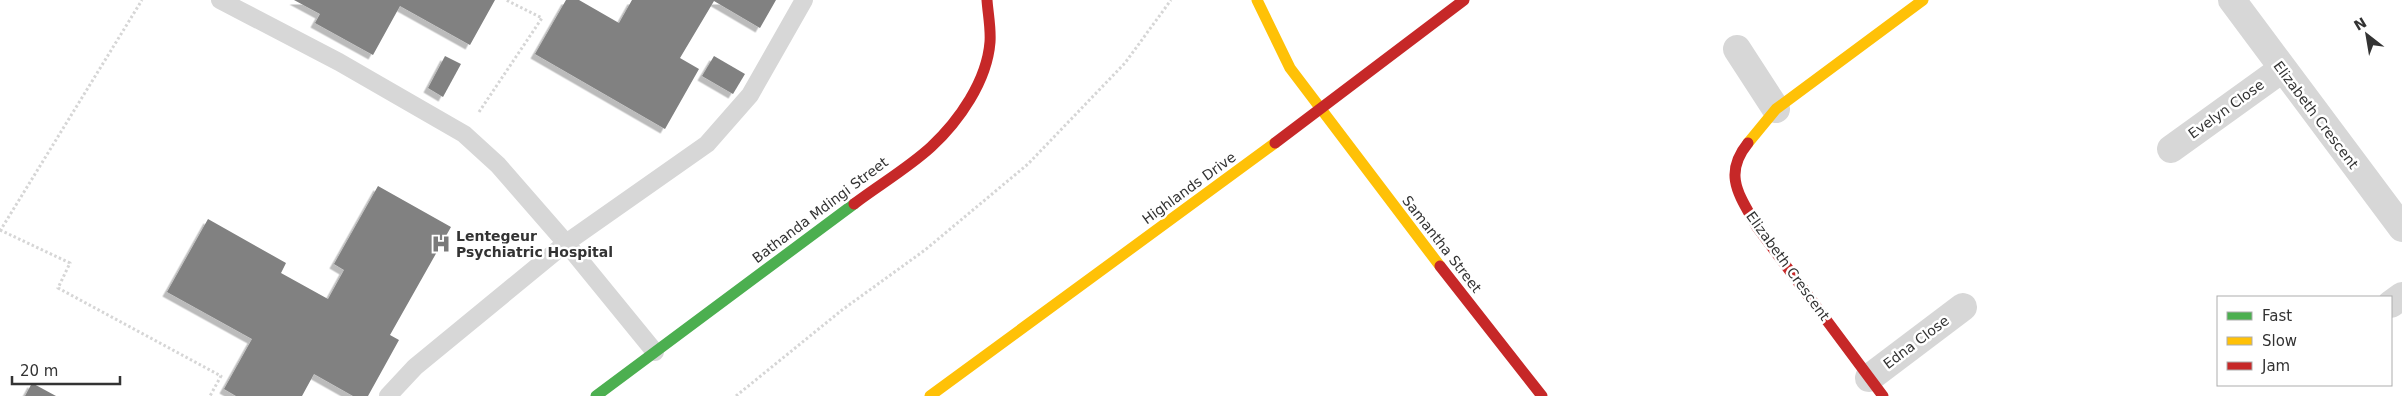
<svg xmlns="http://www.w3.org/2000/svg" width="2402" height="396" font-family="'DejaVu Sans',sans-serif">
  <style>
    .building { fill: #818181; filter: url(#shadow) }
    .lines { fill: none; stroke-linecap: round; stroke-linejoin: round }
    .path { stroke: #d6d6d6; stroke-width: 3; stroke-dasharray: 2.5 2.5; stroke-linecap: butt }
    .lane { stroke: #d7d7d7; stroke-width: 18 }
    .street { stroke: #d7d7d7; stroke-width: 28 }
    .fast { stroke: #4caf50; stroke-width: 11 }
    .slow { stroke: #ffc107; stroke-width: 11 }
    .jam { stroke: #c62828; stroke-width: 11 }
    .labels { text-anchor: middle; dominant-baseline: central; stroke-width: 5; stroke-linejoin: round; paint-order: stroke }
    .street-label { font-size: 14px; fill: #333; stroke: #fff }
    .poi-label { font-size: 14px; font-weight: bold; fill: #333; stroke: #fff; text-anchor: start }
  </style>
  <defs>
    <filter id="shadow"><feDropShadow dx="-4.5" dy="4.5" stdDeviation="0" flood-color="#0004"/></filter>
  </defs>
  <rect width="100%" height="100%" fill="#fff"/>
  <g class="building">
    <path d="M294,0h201l-25,45 -70,-39 -27,49 -58,-32 5,-9z"/>
    <path d="M566,0h13l40,23 13,-23h144l-16,28 -46,-27 -34,57 19,11 -34,60 -130,-75z"/>
    <path d="M445,56l16,8 -18,33 -15,-9z"/>
    <path d="M714,56l31,18 -12,20 -31,-18z"/>
    <path d="M378,186l73,41 -61,108 9,5 -31,56h-15l-39,-22 -12,22h-66l-12,-7 28,-50 -85,-47 41,-73 78,44 -5,10 47,26 16,-29 -10,-6z"/>
    <path d="M32,383l24,13h-31z"/>
  </g>
  <g class="lines">
    <g class="path">
      <path d="M479,112l63,-94 -36,-18"/>
      <path d="M0,230l70,33 -12,25 163,88 -11,20"/>
      <path d="M0,231l142,-231"/>
      <path d="M736,396l106,-86 83,-60 103,-86 97,-101 46,-63"/>
    </g>
    <g class="lane">
      <path d="M220,0l119,62 125,72 34,31 68,78 89,109"/>
      <path d="M388,396l27,-29 151,-124 141,-99 43,-49 54,-95"/>
    </g>
    <g class="street">
      <path d="M2232,0l170,228"/>
      <path d="M1737,49l39,60"/>
      <path d="M2171,149l111,-80"/>
      <path d="M2391,304l11,-8"/>
      <path d="M1869,378l94,-71"/>
    </g>
    <path class="fast" d="M596,396l258,-192"/>
    <g class="slow">
      <path d="M1257,0l33,68 150,198"/>
      <path d="M1748,143l28,-34 147,-109"/>
      <path d="M930,396l345,-253"/>
    </g>
    <g class="jam">
      <path d="M1275,143l189,-143"/>
      <path d="M1748,143c-26,32 -8,53 9,84l126,169"/>
      <path d="M854,204c25,-19 54,-36 77,-57 28,-26 56,-66 59,-105 1,-14 -2,-28 -3,-42"/>
      <path d="M1440,266l102,130"/>
    </g>
  </g>
  <defs>
    <g id="hospital-bare" transform="scale(1.5)"><path d="M-5-5h3v3.5h4V-5h3V5h-3V1.5h-4V5h-3Z" fill="#7a7a7a" stroke="#fff" stroke-width="2.5" paint-order="stroke"/></g>
  </defs>
  <g fill-rule="evenodd">
    <use href="#hospital-bare" x="441" y="244"/>
  </g>
  <g class="labels">
    <g class="street-label">
      <text transform="translate(2226 109) rotate(-36)">Evelyn Close</text>
      <text transform="translate(2316 115) rotate(53)">Elizabeth Crescent</text>
      <text transform="translate(1189 188) rotate(-36)">Highlands Drive</text>
      <text transform="translate(820 210) rotate(-37)">Bathanda Mdingi Street</text>
      <text transform="translate(1442 244) rotate(52)">Samantha Street</text>
      <text transform="translate(1788 266) rotate(54)">Elizabeth Crescent</text>
      <text transform="translate(1916 342) rotate(-37)">Edna Close</text>
    </g>
    <g class="poi-label">
      <text x="456" y="236">Lentegeur<tspan x="456" dy="16">Psychiatric Hospital</tspan></text>
    </g>
  </g>
  <rect x="2217" y="296" width="175" height="90" fill="#ffffff" stroke="#adadad"/>
  <rect x="2227" y="312" width="25" height="8" fill="#4caf50" stroke="#adadad"/>
  <text x="2262" y="321" font-size="15" fill="#333333">Fast</text>
  <rect x="2227" y="337" width="25" height="8" fill="#ffc107" stroke="#adadad"/>
  <text x="2262" y="346" font-size="15" fill="#333333">Slow</text>
  <rect x="2227" y="362" width="25" height="8" fill="#c62828" stroke="#adadad"/>
  <text x="2262" y="371" font-size="15" fill="#333333">Jam</text>
  <g transform="translate(2367 35) rotate(329)" stroke="#ffffff" stroke-width="4" paint-order="stroke">
  <path d="M0-4L9 19L0 12L-9 19Z" fill="#333333"/>
  <text y="-8" font-size="14" font-weight="bold" text-anchor="middle" fill="#333333">N</text>
  </g>
  <path d="M12 376v8h108v-8" fill="none" stroke="#333333" stroke-width="2.5"/>
  <text x="20" y="376" font-size="15" fill="#333333" stroke="#ffffff" stroke-width="4" paint-order="stroke">20 m</text>
</svg>
